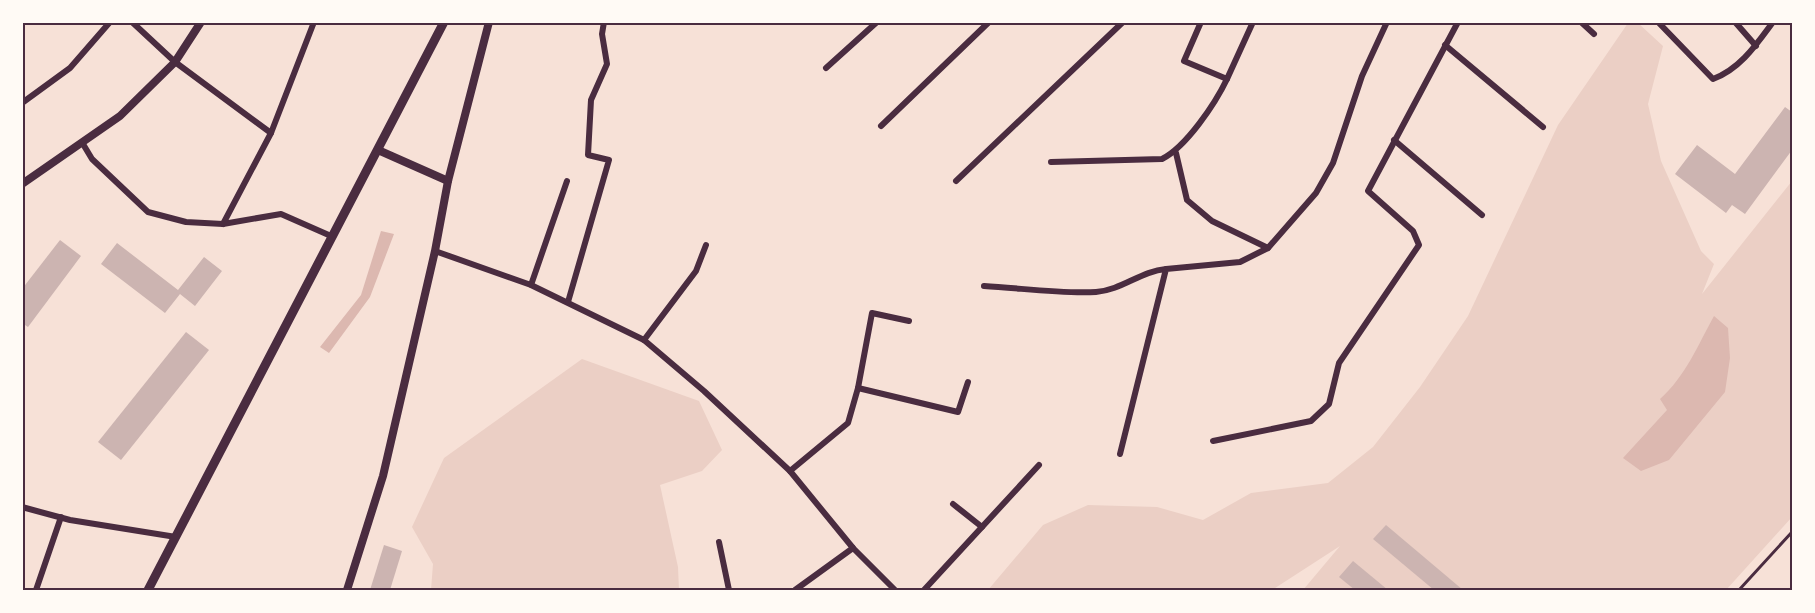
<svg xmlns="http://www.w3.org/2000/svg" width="1815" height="613" font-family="Poppins,sans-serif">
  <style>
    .green { fill: #ebcfc5 }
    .water { fill: #dcb8b0 }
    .building { fill: #ccb4b1 }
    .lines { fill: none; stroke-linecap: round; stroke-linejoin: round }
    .service { stroke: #4a2c40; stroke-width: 3 }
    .minor { stroke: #4a2c40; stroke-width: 6 }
    .tertiary { stroke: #4a2c40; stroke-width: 8 }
    .secondary { stroke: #4a2c40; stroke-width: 9 }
    .neatline { fill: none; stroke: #4a2c40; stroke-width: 2 }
  </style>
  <rect width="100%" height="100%" fill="#f7e1d7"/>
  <g class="green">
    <path d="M1628,23h10l25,23 -15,58 13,57 40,90 13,13 -12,30 90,-113v336l-66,73h-423l37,-44 -68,44h-284l55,-65 45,-20 69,2 46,13 48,-27 77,-10 45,-36 47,-60 48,-71 90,-191z"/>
    <path d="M582,359l117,42 23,49 -20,21 -42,14 18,82 1,23h-248l2,-26 -21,-37 32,-69z"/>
  </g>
  <g class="water">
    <path d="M381,231l13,3 -24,63 -41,56 -9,-6 41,-52z"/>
    <path d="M1714,316l14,12 2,30 -5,34 -56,68 -28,11 -18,-13 44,-48 -7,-11c25,-22 38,-54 54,-83z"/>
  </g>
  <g class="building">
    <path d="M1785,107l7,5v38l-47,64 -13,-9 -6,8 -51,-39 22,-29 38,29z"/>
    <path d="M60,240l21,16 -53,71 -6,-4v-34z"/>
    <path d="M117,243l61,47 26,-33 18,14 -27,35 -15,-12 -15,19 -64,-49z"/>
    <path d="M186,332l23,18 -88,110 -23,-18z"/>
    <path d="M1386,525l77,65h-29l-61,-51z"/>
    <path d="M384,545l18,6 -12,39h-20z"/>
    <path d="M1353,561l35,29h-33l-16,-13z"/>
  </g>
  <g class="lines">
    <path class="service" d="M1739,590l53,-58"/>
    <g class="minor">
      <path d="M132,22l43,40 96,71"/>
      <path d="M1201,22l-17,39 43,18 26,-57"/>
      <path d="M1581,22l13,12"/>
      <path d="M1658,22l55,57c27,-10 43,-34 60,-57"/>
      <path d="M1735,22l21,24"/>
      <path d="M1445,45l98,82"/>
      <path d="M826,68l51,-46"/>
      <path d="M22,103l48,-35 40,-46"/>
      <path d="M881,126l108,-104"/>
      <path d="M1394,140l88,75"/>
      <path d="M83,144l9,15 56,53 38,10 37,2 58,-10 50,22"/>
      <path d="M1176,153l11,47 25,21 56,27"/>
      <path d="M1051,162l111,-3c24,-12 53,-55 65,-80"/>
      <path d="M956,181l167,-159"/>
      <path d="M223,224l48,-91 43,-111"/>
      <path d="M435,251l96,34 113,55 60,51 86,80 63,77 42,42"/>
      <path d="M531,285l36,-104"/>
      <path d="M984,286c37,2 76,8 112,6 26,-2 45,-21 70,-23"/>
      <path d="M568,302l41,-142 -21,-5 3,-55 16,-36 -5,-30 2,-12"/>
      <path d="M644,340l52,-69 10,-26"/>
      <path d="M858,388l100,24 10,-30"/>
      <path d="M1213,441l98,-20 18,-17 10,-41 80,-118 -6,-14 -45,-40 90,-169"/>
      <path d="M1120,454l46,-185 74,-7 28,-14 48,-55 17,-30 29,-87 25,-54"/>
      <path d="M790,471l58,-48 10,-35 14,-75 37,8"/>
      <path d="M953,504l29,23"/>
      <path d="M22,507l48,13 106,17"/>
      <path d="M719,542l10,48"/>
      <path d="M36,590l25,-73"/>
      <path d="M795,590l58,-42"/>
      <path d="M924,590l115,-125"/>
    </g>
    <g class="tertiary">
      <path d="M378,150l70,31"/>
      <path d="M22,184l98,-68 55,-54 26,-40"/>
      <path d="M347,590l36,-114 52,-225 13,-70 41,-159"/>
    </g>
    <path class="secondary" d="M148,590l296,-568"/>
  </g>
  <rect width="1815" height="613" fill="none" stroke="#fffaf5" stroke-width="48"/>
  <rect x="24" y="24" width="1767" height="565" class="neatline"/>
</svg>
